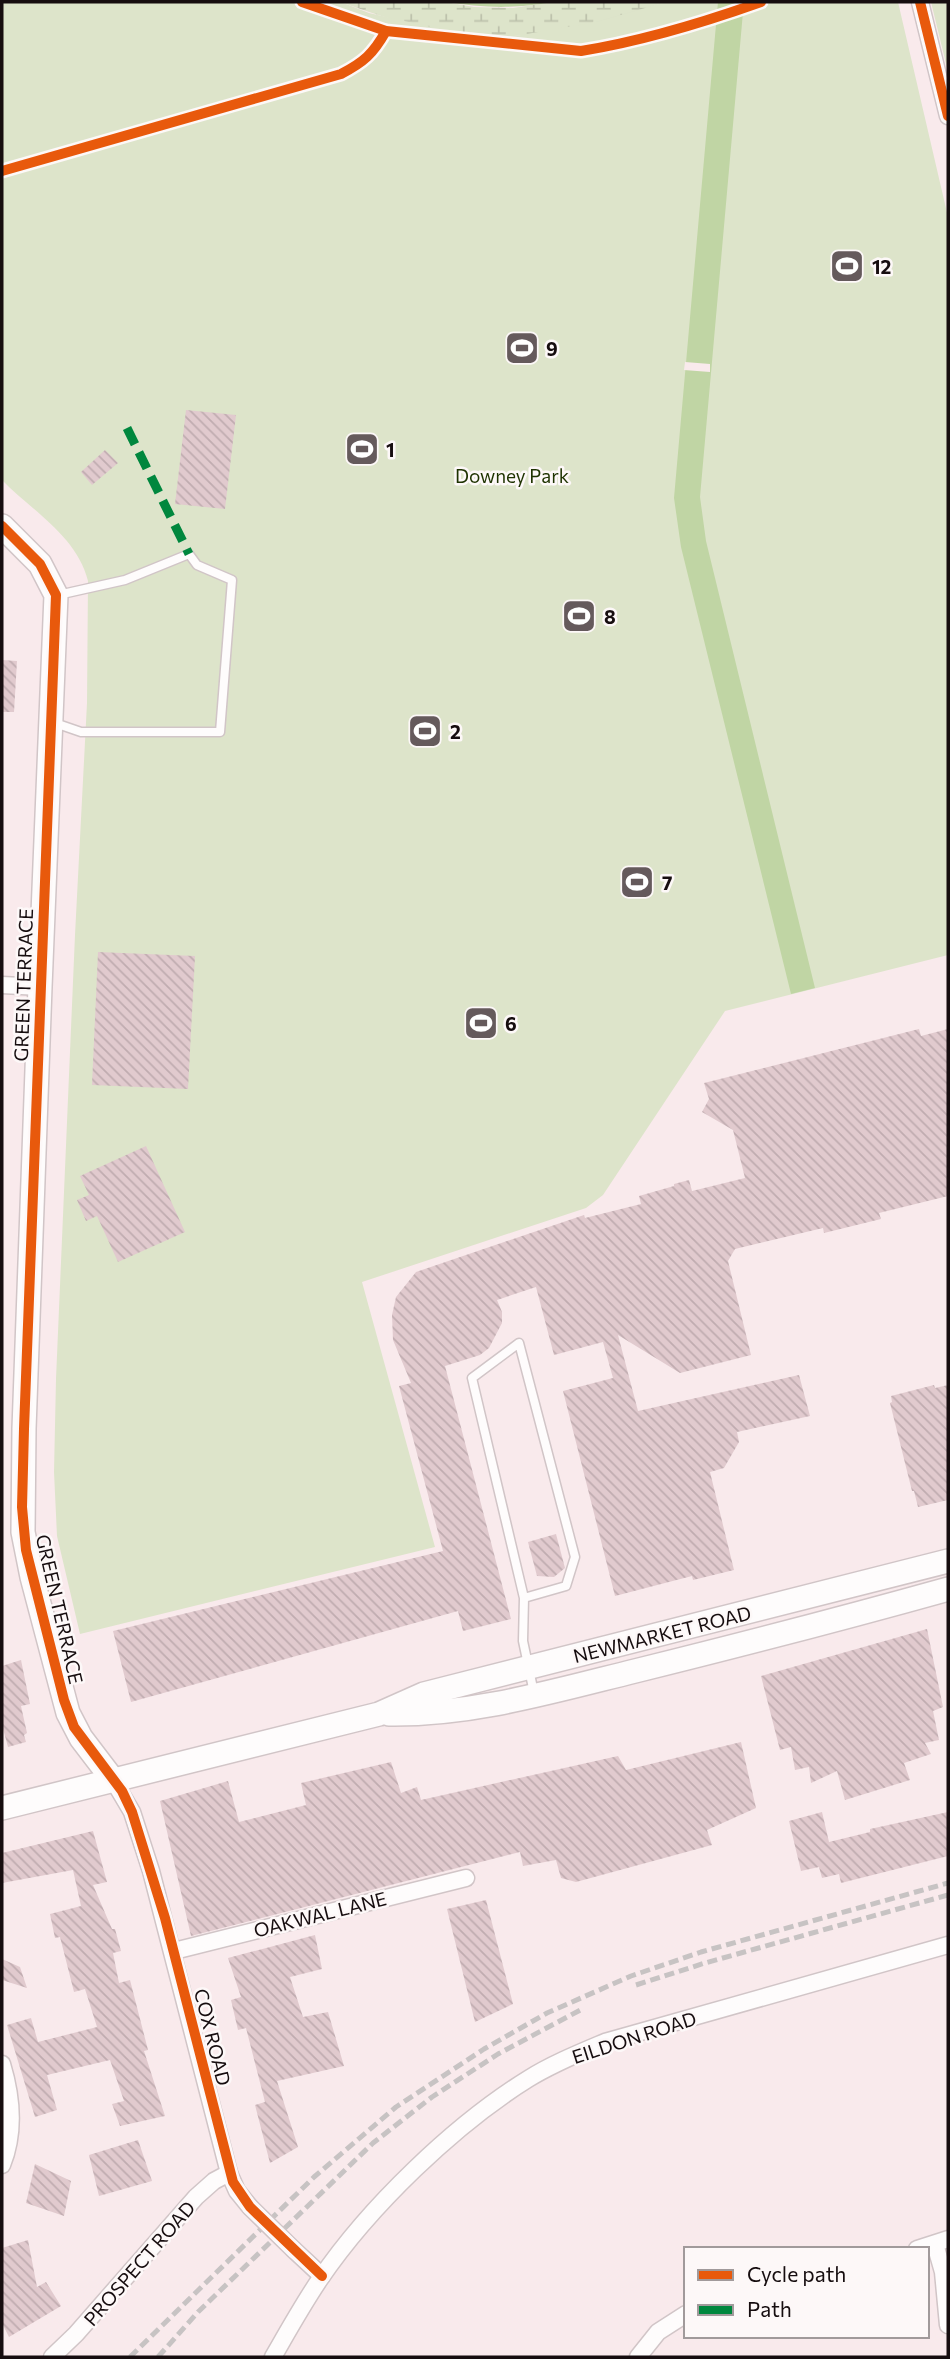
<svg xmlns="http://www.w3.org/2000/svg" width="950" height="2359" font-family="Commissioner,sans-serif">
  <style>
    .wetland { fill: url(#wetland-marsh) }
    .green { fill: #dde4ca }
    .water { fill: #c0d5a4 }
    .pier { fill: #f9eaec }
    .building { fill: url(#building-back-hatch) }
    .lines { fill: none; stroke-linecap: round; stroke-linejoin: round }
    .lane-casing { stroke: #d1c5c7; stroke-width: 11 }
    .street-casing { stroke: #d1c5c7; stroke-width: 19 }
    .secondary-casing { stroke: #d1c5c7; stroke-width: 26 }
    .lane { stroke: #fefcfc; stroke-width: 8 }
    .street { stroke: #fefcfc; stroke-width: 16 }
    .secondary { stroke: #fefcfc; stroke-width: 23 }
    .rail { stroke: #c7c3c3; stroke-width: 5; stroke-dasharray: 10 5; stroke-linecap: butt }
    .street-bridge-casing { stroke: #d1c5c7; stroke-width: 19; stroke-linecap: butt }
    .street-bridge { stroke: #fefcfc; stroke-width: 16 }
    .quiet { stroke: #00873e; stroke-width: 9; stroke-dasharray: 18 9; stroke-linecap: butt }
    .cycleway-casing { stroke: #fdf8f8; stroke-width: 15 }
    .cycleway { stroke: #e8590c; stroke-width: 10 }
    .labels { text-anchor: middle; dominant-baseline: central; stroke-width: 5; stroke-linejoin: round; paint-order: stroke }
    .poi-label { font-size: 19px; font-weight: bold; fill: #160d0f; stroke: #fdf8f8; text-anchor: start }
    .park-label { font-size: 19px; fill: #1e3300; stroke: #fdf8f8 }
    .street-label { font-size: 19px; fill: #160d0f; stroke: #fdf8f8 }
  </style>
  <defs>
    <pattern id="wetland-marsh" width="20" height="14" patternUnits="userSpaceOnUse" patternTransform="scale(1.75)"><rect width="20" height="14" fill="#dde4ca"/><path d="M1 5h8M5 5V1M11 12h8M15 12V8" fill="none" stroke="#bdc2ac"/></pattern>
    <pattern id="building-back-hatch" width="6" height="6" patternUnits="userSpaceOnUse" patternTransform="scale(1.75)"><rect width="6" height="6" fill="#e1cace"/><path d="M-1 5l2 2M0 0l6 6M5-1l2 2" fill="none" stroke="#c0acb0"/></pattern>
  </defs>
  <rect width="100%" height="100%" fill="#f9eaec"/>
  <path class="wetland" d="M341,2h105l28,5 39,1 39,-6h114c-48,16 -101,31 -152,34 -58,3 -120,-14 -173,-34z"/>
  <g class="green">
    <path d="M2,2h339l28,11 62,14 40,8 44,1 81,-14 70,-20h232l50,215v738l-223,56 -122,184 -17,13 -224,74 73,265 -355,87 -23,-98 -3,-64 2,-93 19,-444 12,-232 1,-122c-11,-45 -56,-70 -86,-101z"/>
    <path d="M931,2h17v70z"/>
  </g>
  <g class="water">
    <path d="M446,2h106c-36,7 -70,6 -106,0z"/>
    <path d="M718,2h26l-1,10 -43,485 6,44 109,447 -24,6 -110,-447 -7,-49z"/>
  </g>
  <path class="pier" d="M685,362l25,2v8l-26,-2z"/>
  <g class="building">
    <path d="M186,410l50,5 -11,94 -50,-5z"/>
    <path d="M105,450l13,13 -26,22 -11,-13z"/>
    <path d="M2,660l15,1 -3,51h-12z"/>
    <path d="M98,952l97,4 -7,133 -96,-4z"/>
    <path d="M919,1029l2,7 27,-7v167l-69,17 2,6 -57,14 -1,-5 -88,21 -7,12 23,94 -71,18 -62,-38 20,76 161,-36 11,41 -73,16 2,10 -15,26 -14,4 24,98 -41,10 -1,-4 -77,20 -52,-205 50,-13 -10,-36 -49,13 -18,-68 -39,13 5,12v11l-13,25 -9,7 -35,11 66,253 -48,12 -5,-20 -327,91 -18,-71 330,-80 -44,-165 12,-3 -18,-43 -1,-25 4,-18 20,-25 168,-57 1,3 56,-14 -2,-8 35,-10v-2l15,-4 3,11 53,-13 -12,-48 -31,-18 7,-13 -5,-16z"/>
    <path d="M146,1146l39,86 -67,30 -21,-46 -11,5 -9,-21 12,-5 -9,-19z"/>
    <path d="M934,1385l1,3 13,-3v115l-30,7 -4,-16h-2l-22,-88 2,-1 -1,-6z"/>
    <path d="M556,1534l9,34 -11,9 -17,-1 -9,-34z"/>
    <path d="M927,1629l16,78 -10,4 6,29 -14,3 6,11 -27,9 6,17 -65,20 -8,-29 -26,12 -2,-16 -14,3 -4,-23 -11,3 -19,-74z"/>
    <path d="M21,1660l9,44 -9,2 6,27 -3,2 2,7 -18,5 -6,-22v-59z"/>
    <path d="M741,1742l15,66 -49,22 5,15 -136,37 -15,-4 -5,-18 -33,6 -3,-14 -329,84 -31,-135 68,-20 11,41 67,-17 -5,-22 90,-21 10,31 16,-6 4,13 197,-44 8,14z"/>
    <path d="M822,1812l7,30 41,-10v-3l78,-17v44l-107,27 -2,-9 -17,4 -3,-11 -18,4 -12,-50z"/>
    <path d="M93,1831l14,51 -14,3 19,44h3l6,22 -8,2 6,30 11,-3 18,70 -4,1 21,65 -45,10 -8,-22 12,-3 -14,-41 -63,15 10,35 -22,7 -28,-92 24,-7 7,24 59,-15 -12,-38 -11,3 -14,-55 -5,1 -5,-24 31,-8 -8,-36 -71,13v-30z"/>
    <path d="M486,1900l27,104 -38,18 -28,-113z"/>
    <path d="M315,1935l7,34 -32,8 13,40 25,-5 16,54 -67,15 21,66 -28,16 -15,-58 10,-3 -19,-74 -8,2 -7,-30 10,-3 -13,-39z"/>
    <path d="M2,1959l18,8 7,21 -25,-8z"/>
    <path d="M138,2140l14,41 -53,15 -10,-41z"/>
    <path d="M35,2164l36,17 -7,35 -38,-13z"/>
    <path d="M28,2240l9,47 9,-5 15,24 -52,31 -7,-14v-75z"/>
  </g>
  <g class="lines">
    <g class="lane-casing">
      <g id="lane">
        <path d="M52,722l29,10h139l12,-152 -35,-15 -8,-11 -64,26 -67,15"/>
        <path d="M524,1598l42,-12 9,-29 -56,-214 -47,35 52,220 -1,43 11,52"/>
      </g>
    </g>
    <g class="street-casing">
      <g id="street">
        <path d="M920,2l28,114"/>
        <path d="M2,985l38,2"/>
        <path d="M113,1780l19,32 19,59 78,302 8,18 13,16"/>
        <path d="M174,1951l292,-73"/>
        <path d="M2,2064c10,33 13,69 0,101"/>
        <path d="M935,2244l8,28 5,53"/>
        <path d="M917,2249l31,-10"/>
        <path d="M294,2250l28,26"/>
        <path d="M52,2357l24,-23 120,-137 18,-16 15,-8"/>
        <path d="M273,2357c15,-26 30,-53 47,-78 49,-72 134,-154 208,-200 24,-15 51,-26 77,-37l343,-97"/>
        <path d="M638,2357l20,-25 28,-18"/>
      </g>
    </g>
    <g class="secondary-casing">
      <g id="secondary">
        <path d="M2,526l38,38 16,31 -16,392 -16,442 -1,103 9,45 36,136 13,25 32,42"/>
        <path d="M389,1714c84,1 165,-23 246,-43 105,-26 209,-53 313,-82"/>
        <path d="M2,1808l377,-94 45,-20 524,-133"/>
      </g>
    </g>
    <use href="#lane" class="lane"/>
    <use href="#street" class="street"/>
    <use href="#secondary" class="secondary"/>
    <g class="rail">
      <path d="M636,1985l69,-22 243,-68"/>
      <path d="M130,2357l184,-180 82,-70 88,-58 63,-36 84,-37 70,-24 247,-69"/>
      <path d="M158,2357l40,-45 175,-169 59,-46 66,-43 86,-46"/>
    </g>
    <g class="street-bridge-casing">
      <path id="street-bridge" d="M250,2207l44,43"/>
    </g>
    <use href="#street-bridge" class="street-bridge"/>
    <path class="quiet" d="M127,428l62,126"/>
    <g class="cycleway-casing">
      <g id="cycleway">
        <path d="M302,2l84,29 195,20c62,-10 121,-28 180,-49"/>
        <path d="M920,2l28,114"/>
        <path d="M2,171l339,-97c23,-12 32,-20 45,-43"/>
        <path d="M2,526l38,38 16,31 -32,834 -2,78 4,43 38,150 10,27 48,64 10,21 33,106 68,264 17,25 72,69"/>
      </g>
    </g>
    <use href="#cycleway" class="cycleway"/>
  </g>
  <defs>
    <g id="stadium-square" transform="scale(1.75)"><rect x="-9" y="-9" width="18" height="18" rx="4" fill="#655a5c" stroke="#fdf8f8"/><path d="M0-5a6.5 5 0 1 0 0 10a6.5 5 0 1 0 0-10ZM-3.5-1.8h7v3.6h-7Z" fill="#fff"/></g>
  </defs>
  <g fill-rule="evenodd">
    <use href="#stadium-square" x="847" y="266"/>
    <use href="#stadium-square" x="522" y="348"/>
    <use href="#stadium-square" x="362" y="449"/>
    <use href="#stadium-square" x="579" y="616"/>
    <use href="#stadium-square" x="425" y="731"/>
    <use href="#stadium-square" x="637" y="882"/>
    <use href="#stadium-square" x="481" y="1023"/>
  </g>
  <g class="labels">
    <g class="poi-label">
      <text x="872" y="266">12</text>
      <text x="546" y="348">9</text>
      <text x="386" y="449">1</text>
      <text x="604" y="616">8</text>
      <text x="450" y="731">2</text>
      <text x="662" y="882">7</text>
      <text x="505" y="1023">6</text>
    </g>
    <g class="park-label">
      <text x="512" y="475">Downey Park</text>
    </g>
    <g class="street-label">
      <text transform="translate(23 985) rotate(-88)">GREEN TERRACE</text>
      <text transform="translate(60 1609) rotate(77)">GREEN TERRACE</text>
      <text transform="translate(662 1634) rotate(-14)">NEWMARKET ROAD</text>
      <text transform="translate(320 1914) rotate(-14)">OAKWAL LANE</text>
      <text transform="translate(213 2037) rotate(76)">COX ROAD</text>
      <text transform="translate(634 2037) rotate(-18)">EILDON ROAD</text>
      <text transform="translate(139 2263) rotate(-49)">PROSPECT ROAD</text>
    </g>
  </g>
  <rect width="950" height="2359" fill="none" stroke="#160d0f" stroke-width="7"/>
  <rect x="684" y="2247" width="245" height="91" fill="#fdf8f8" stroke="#a19a9b" stroke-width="2"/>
  <rect x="698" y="2270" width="35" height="10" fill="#e8590c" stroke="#a19a9b" stroke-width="2"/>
  <text x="747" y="2282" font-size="21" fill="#160d0f">Cycle path</text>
  <rect x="698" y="2305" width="35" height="10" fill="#00873e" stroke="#a19a9b" stroke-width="2"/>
  <text x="747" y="2317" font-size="21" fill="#160d0f">Path</text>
</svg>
